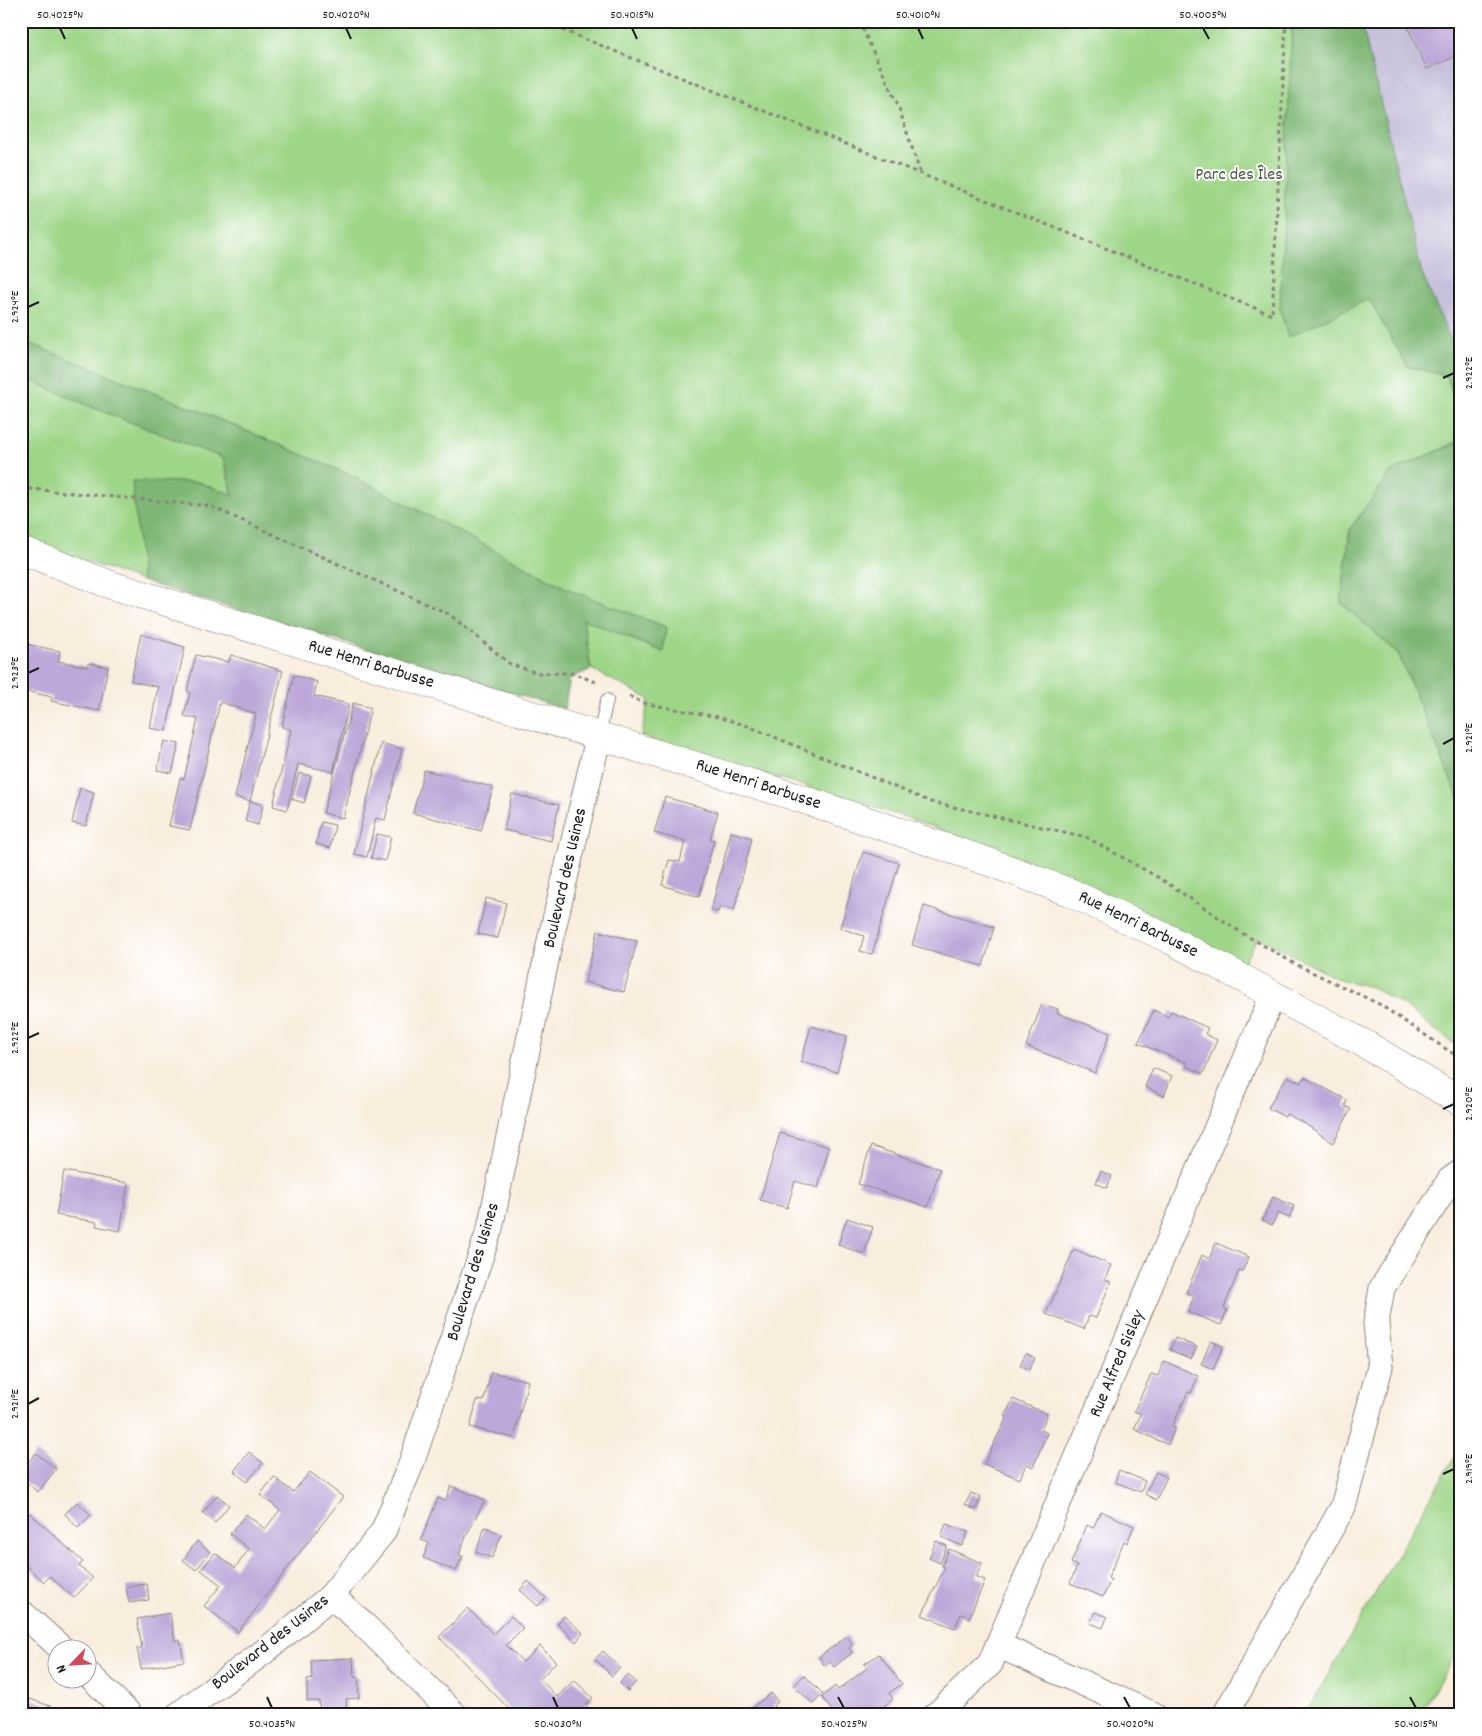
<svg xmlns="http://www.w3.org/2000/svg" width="1482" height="1736" font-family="Dekko,sans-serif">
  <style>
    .industrial { fill: #c6c0da }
    .green { fill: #9ed688; stroke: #5d7952 }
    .forest { fill: #7eb774; stroke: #4d6a48 }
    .building { fill: #bda8d9 }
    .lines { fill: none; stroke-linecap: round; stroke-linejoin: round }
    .service-casing { stroke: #8a847c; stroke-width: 14 }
    .minor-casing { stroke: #8a847c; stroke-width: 27 }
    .tertiary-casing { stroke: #8a847c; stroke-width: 29 }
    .path { stroke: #8a847c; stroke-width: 3; stroke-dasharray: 4 4; stroke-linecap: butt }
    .service { stroke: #fff; stroke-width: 12 }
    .minor { stroke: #fff; stroke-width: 25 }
    .tertiary { stroke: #fff; stroke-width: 28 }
    .ticks { fill: none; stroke: #1c1c1c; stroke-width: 2 }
    .labels { text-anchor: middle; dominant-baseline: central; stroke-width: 4; stroke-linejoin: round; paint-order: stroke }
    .park-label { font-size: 18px; fill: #4a5d42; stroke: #fff }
    .street-label { font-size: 18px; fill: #1c1c1c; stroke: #fff }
    .neatline { fill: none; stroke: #1c1c1c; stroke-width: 2 }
    .ticks-label { font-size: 12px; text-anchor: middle; fill: #1c1c1c }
  </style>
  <rect width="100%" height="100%" fill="#fff"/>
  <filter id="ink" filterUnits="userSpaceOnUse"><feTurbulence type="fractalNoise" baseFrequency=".02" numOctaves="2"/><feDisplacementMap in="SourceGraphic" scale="10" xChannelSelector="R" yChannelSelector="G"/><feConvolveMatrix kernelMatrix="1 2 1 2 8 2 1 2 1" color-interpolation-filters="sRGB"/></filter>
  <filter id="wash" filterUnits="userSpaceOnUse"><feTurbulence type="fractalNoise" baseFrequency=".0096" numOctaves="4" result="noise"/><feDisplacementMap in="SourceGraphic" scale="20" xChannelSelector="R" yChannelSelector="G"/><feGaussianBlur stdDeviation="1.12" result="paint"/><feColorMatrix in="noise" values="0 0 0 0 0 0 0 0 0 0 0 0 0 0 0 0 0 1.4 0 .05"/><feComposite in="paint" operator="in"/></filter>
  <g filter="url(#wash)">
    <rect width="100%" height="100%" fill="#f9eddd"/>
    <path class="industrial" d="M1361,21h100v343l-39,-90z"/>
    <g class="green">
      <path d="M21,21h1340l46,345 40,10 11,32 3,1v31l-70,32 -41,57 -9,74 57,50 63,151v245l-58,-44 -32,-18 -32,-8 -81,-42 -15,27 -92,-50 -116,-51 -130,-46 -264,-81 8,-37 -58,-30 -8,-50 80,33 3,-25 -96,-37 -215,-113 -153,-65 -181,-72z"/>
      <path d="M21,376l78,34 124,48 10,37 -35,-13 -56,99 -121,-43z"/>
      <path d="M1461,1445v199l-41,71h-115z"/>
    </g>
    <g class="forest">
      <path d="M1292,21h69l61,253 39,90v45h-3l-11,-33 -40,-10 -38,-67 -81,38 -8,-28z"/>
      <path d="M21,340l181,72 153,65 215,113 96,37 -3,25 -80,-33 8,50 -21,10 -6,30 -422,-128 -10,-100 66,1 35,13 -10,-37 -124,-48 -78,-34z"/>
      <path d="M1458,442l3,6v356l-63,-151 -57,-50 9,-74 41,-57z"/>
    </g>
    <g id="blocks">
      <g class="building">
        <path d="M1405,21h56v33l-34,15z"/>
        <path d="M141,634l44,13 -19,84 -16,-3 8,-41 -27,-6z"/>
        <path d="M21,643l39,8 -2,10 30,6v-4l20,4 -9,44 -48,-10 1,-4 -31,-7z"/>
        <path d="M196,655l33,7 2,-7 52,16 -33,130 -15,-4 21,-83 -36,-12 -30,128 -21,-4 11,-48 4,1 14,-60 -14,-3 6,-24 -3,-1z"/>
        <path d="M294,675l23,7 -3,14 35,8 -16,68 -35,-8 -11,46 -14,-4 18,-76 -9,-3z"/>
        <path d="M353,703l18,5 -28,110 -20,-5z"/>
        <path d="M164,741l15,3 -7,29 -15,-3z"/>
        <path d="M381,743l21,6 -17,71 -9,-2 -9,39 -13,-3z"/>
        <path d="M424,770l69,17 -12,44 -68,-18z"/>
        <path d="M299,773l12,3 -7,27 -12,-4z"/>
        <path d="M80,788l14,4 -8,34 -14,-3z"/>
        <path d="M512,794l47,11 -8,36 -47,-11z"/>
        <path d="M665,797l53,15 -8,27 4,1 -15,57 -37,-12 7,-25 11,2 5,-21 -31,-8z"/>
        <path d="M250,801l13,4 -5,20 -13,-4z"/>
        <path d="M321,822l14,3 -5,23 -14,-4z"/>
        <path d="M731,832l21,6 -18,72 -14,-4 -2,6 -7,-2z"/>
        <path d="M377,834l14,3 -6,24 -14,-3z"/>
        <path d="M863,852l36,11 -27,91 -12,-3 4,-15 -24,-8z"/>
        <path d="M486,898l20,5 -8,35 -20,-4z"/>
        <path d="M924,906l70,21 -11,39 -71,-21z"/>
        <path d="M598,931l39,10 -13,51 -39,-10z"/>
        <path d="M1042,1004l16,5 -1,4 53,20 -15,40 -69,-27z"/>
        <path d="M1154,1010l14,7 3,-6 37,17 -3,6 12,6 -14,34 -17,-8 1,-3 -49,-20z"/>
        <path d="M811,1026l36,10 -10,36 -36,-10z"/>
        <path d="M1153,1068l19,8 -8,20 -19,-9z"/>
        <path d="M1287,1076l14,7 3,-6 43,23 -2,6 6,3 -18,34 -29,-20 -18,-9 -1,3 -17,-9z"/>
        <path d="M780,1133l49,14 -11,41 -23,-7 -8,27 -27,-8z"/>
        <path d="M871,1146l69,23 -12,38 -70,-23z"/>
        <path d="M64,1171l64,12 -8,48 -24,-5 1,-4 -41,-7z"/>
        <path d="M1101,1171l11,5 -5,12 -11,-5z"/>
        <path d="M1273,1197l21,9 -5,12 -11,-5 -6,12 -10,-5z"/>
        <path d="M847,1218l26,9 -9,27 -26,-9z"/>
        <path d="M1216,1243l33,14 -7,15 -3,-1 -8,19 -7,18 3,2 -6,15 -33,-13 6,-16 -8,-3 16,-38 7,4z"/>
        <path d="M1074,1249l37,16 -6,14 6,3 -15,36 -7,-2 -5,13 -38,-15z"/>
        <path d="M1175,1338l22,9 -6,12 -21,-9z"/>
        <path d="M1211,1341l12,5 -10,23 -12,-5z"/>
        <path d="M1026,1353l9,5 -6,12 -9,-5z"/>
        <path d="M1164,1361l34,15 -7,17 -3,-1 -16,34 3,2 -7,17 -34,-16 7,-15 -7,-3 17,-37 7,2z"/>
        <path d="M491,1372l37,9 -14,57 -44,-11 7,-27 7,1z"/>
        <path d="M1013,1399l34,15 -6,16 6,3 -14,34 -7,-3 -6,15 -36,-15 23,-47 -2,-1z"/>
        <path d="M249,1452l14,11 -16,19 -13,-11z"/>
        <path d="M36,1453l20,16 -18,23 -17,-14v-7z"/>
        <path d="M1119,1470l26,11 -4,11 -26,-10z"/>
        <path d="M310,1472l33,25 -105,135 -34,-26 17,-21 -20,-15 14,-17 20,15 14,-19 -19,-15 7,-9 9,-11 19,15 15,-19 -20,-15 14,-18 19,15z"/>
        <path d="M1156,1472l11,5 -11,23 -11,-6z"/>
        <path d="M451,1486l34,14 -18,34 -8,21 4,1 -7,15 -33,-13 6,-15 -8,-3 17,-42 7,3z"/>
        <path d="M971,1493l10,4 -5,13 -11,-5z"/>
        <path d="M217,1495l12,10 -14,18 -12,-10z"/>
        <path d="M77,1502l14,13 -13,13 -13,-14z"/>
        <path d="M1101,1511l33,15 -7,17 -3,-2 -16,37 3,2 -8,17 -33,-14 7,-17 -6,-3 16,-38 6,3z"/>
        <path d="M30,1513l53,49 -4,4 14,12 -19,20 -24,-22 -6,6 -23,-21v-38z"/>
        <path d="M946,1524l22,8 -6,14 -21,-9z"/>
        <path d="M485,1527l17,7 -10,24 -16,-6z"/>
        <path d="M197,1541l13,11 -14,18 -13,-10z"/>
        <path d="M936,1541l11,5 -7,17 -11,-5z"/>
        <path d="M949,1549l33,14 -6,14 9,3 -16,38 -8,-4 -6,14 -33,-13 23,-48 -3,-1z"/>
        <path d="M528,1581l18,17 -8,8 -18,-16z"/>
        <path d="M147,1584l2,16 -20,3 -3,-16z"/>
        <path d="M468,1608l25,26 18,-18 12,12 -17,17 17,17 17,-16 16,16 -16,17 17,18 17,-17 19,18 -7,7 7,7 -3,3h-75l-76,-78z"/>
        <path d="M1095,1612l12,5 -4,11 -13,-5z"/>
        <path d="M170,1613l5,28 5,-1 4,21 -43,8 -4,-21h5l-5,-29z"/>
        <path d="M564,1616l19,17 -7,9 -19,-18z"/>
        <path d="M847,1636l6,9 -4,3 3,5 -18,14 -4,-5 -5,4 -6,-9z"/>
        <path d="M603,1651l17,16 -8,9 -17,-17z"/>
        <path d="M879,1654l23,30 -13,9 4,6 -21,16h-37l-13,-18 13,-11 3,4 29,-22 -3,-4z"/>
        <path d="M353,1658l1,19h4l1,21 -13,1 1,16h-27l-1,-14h-12v-21l5,-1 -1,-19z"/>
        <path d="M627,1674l9,8 -8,9 -8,-8z"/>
        <path d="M804,1675l19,19 -10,10 -19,-18z"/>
        <path d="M771,1693l7,9 -5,4 4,4 -6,5h-25l-1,-2z"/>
        <path d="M30,1699l23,8 -2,5 7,3h-33z"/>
      </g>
    </g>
  </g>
  <g filter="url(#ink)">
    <use href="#blocks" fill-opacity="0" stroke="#8a847c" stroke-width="1"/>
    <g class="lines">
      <g class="service-casing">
        <path id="service" d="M599,735l8,-35"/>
      </g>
      <g class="minor-casing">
        <g id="minor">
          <path d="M331,1596l28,24 96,95"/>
          <path d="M21,1612l40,36"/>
          <path d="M998,1645l156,70"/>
          <path d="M88,1674l42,41"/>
          <path d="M178,1715l87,-64 66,-55 52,-64 28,-68 79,-236 60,-287 49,-206"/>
          <path d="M936,1715l54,-51 283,-669"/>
          <path d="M1225,1715l118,-208 37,-140 -4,-44 6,-35 68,-108 11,-8"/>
        </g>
      </g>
      <g class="tertiary-casing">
        <path id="tertiary" d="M21,550l90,35 682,211 199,67 77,29 102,48 194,104 96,58"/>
      </g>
      <g class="path">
        <path d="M540,21l732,294 14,-294"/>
        <path d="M859,21l39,84 23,70"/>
        <path d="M21,488l189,18 239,108 61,50 27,9h35l24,9"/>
        <path d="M629,696l14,7 75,14 30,9 183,76 155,35 75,42 81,54 53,31 84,40 82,55"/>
      </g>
      <use href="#service" class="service"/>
      <use href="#minor" class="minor"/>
      <use href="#tertiary" class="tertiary"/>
    </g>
  </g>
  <path class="ticks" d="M60,28l5,11M346,28l5,11M632,28l5,11M918,28l5,11M1203,28l6,11M28,307l11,-5M1443,378l11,-5M28,673l11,-5M1443,744l11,-6M28,1038l11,-5M1443,1109l11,-5M28,1404l11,-6M1443,1474l11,-5M267,1697l5,11M553,1697l5,11M838,1697l6,11M1124,1697l6,11M1410,1697l6,11"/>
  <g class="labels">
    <g class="park-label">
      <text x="1239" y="175">Parc des Îles</text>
    </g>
    <g class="street-label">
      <text transform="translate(371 665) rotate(17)">Rue Henri Barbusse</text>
      <text transform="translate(758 785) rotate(18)">Rue Henri Barbusse</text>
      <text transform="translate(566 878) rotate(-77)">Boulevard des Usines</text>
      <text transform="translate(1138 925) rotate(26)">Rue Henri Barbusse</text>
      <text transform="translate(474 1272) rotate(-73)">Boulevard des Usines</text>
      <text transform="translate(1118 1364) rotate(-67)">Rue Alfred Sisley</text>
      <text transform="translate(271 1643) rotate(-38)">Boulevard des Usines</text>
    </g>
  </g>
  <rect width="1482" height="1736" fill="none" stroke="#fff" stroke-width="55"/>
  <g transform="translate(72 1664) rotate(245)"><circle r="24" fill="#ffffff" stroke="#a4a4a4"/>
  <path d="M0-4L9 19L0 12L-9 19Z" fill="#d1495b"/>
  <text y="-8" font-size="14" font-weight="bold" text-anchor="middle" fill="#1c1c1c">N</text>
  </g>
  <rect x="28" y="28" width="1426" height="1680" class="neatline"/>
  <g class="ticks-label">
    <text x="60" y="18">50.4025°N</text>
    <text x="346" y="18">50.4020°N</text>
    <text x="632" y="18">50.4015°N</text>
    <text x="918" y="18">50.4010°N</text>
    <text x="1203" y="18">50.4005°N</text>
    <text transform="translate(14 307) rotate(-90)" y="4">2.924°E</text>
    <text transform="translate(1468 373) rotate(-90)" y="4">2.922°E</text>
    <text transform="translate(14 673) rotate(-90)" y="4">2.923°E</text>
    <text transform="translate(1468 738) rotate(-90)" y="4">2.921°E</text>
    <text transform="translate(14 1038) rotate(-90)" y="4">2.922°E</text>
    <text transform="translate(1468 1104) rotate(-90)" y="4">2.920°E</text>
    <text transform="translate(14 1404) rotate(-90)" y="4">2.921°E</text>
    <text transform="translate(1468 1469) rotate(-90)" y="4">2.919°E</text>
    <text x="272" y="1727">50.4035°N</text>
    <text x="558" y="1727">50.4030°N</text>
    <text x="844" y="1727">50.4025°N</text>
    <text x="1130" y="1727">50.4020°N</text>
    <text x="1416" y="1727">50.4015°N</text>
  </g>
</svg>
